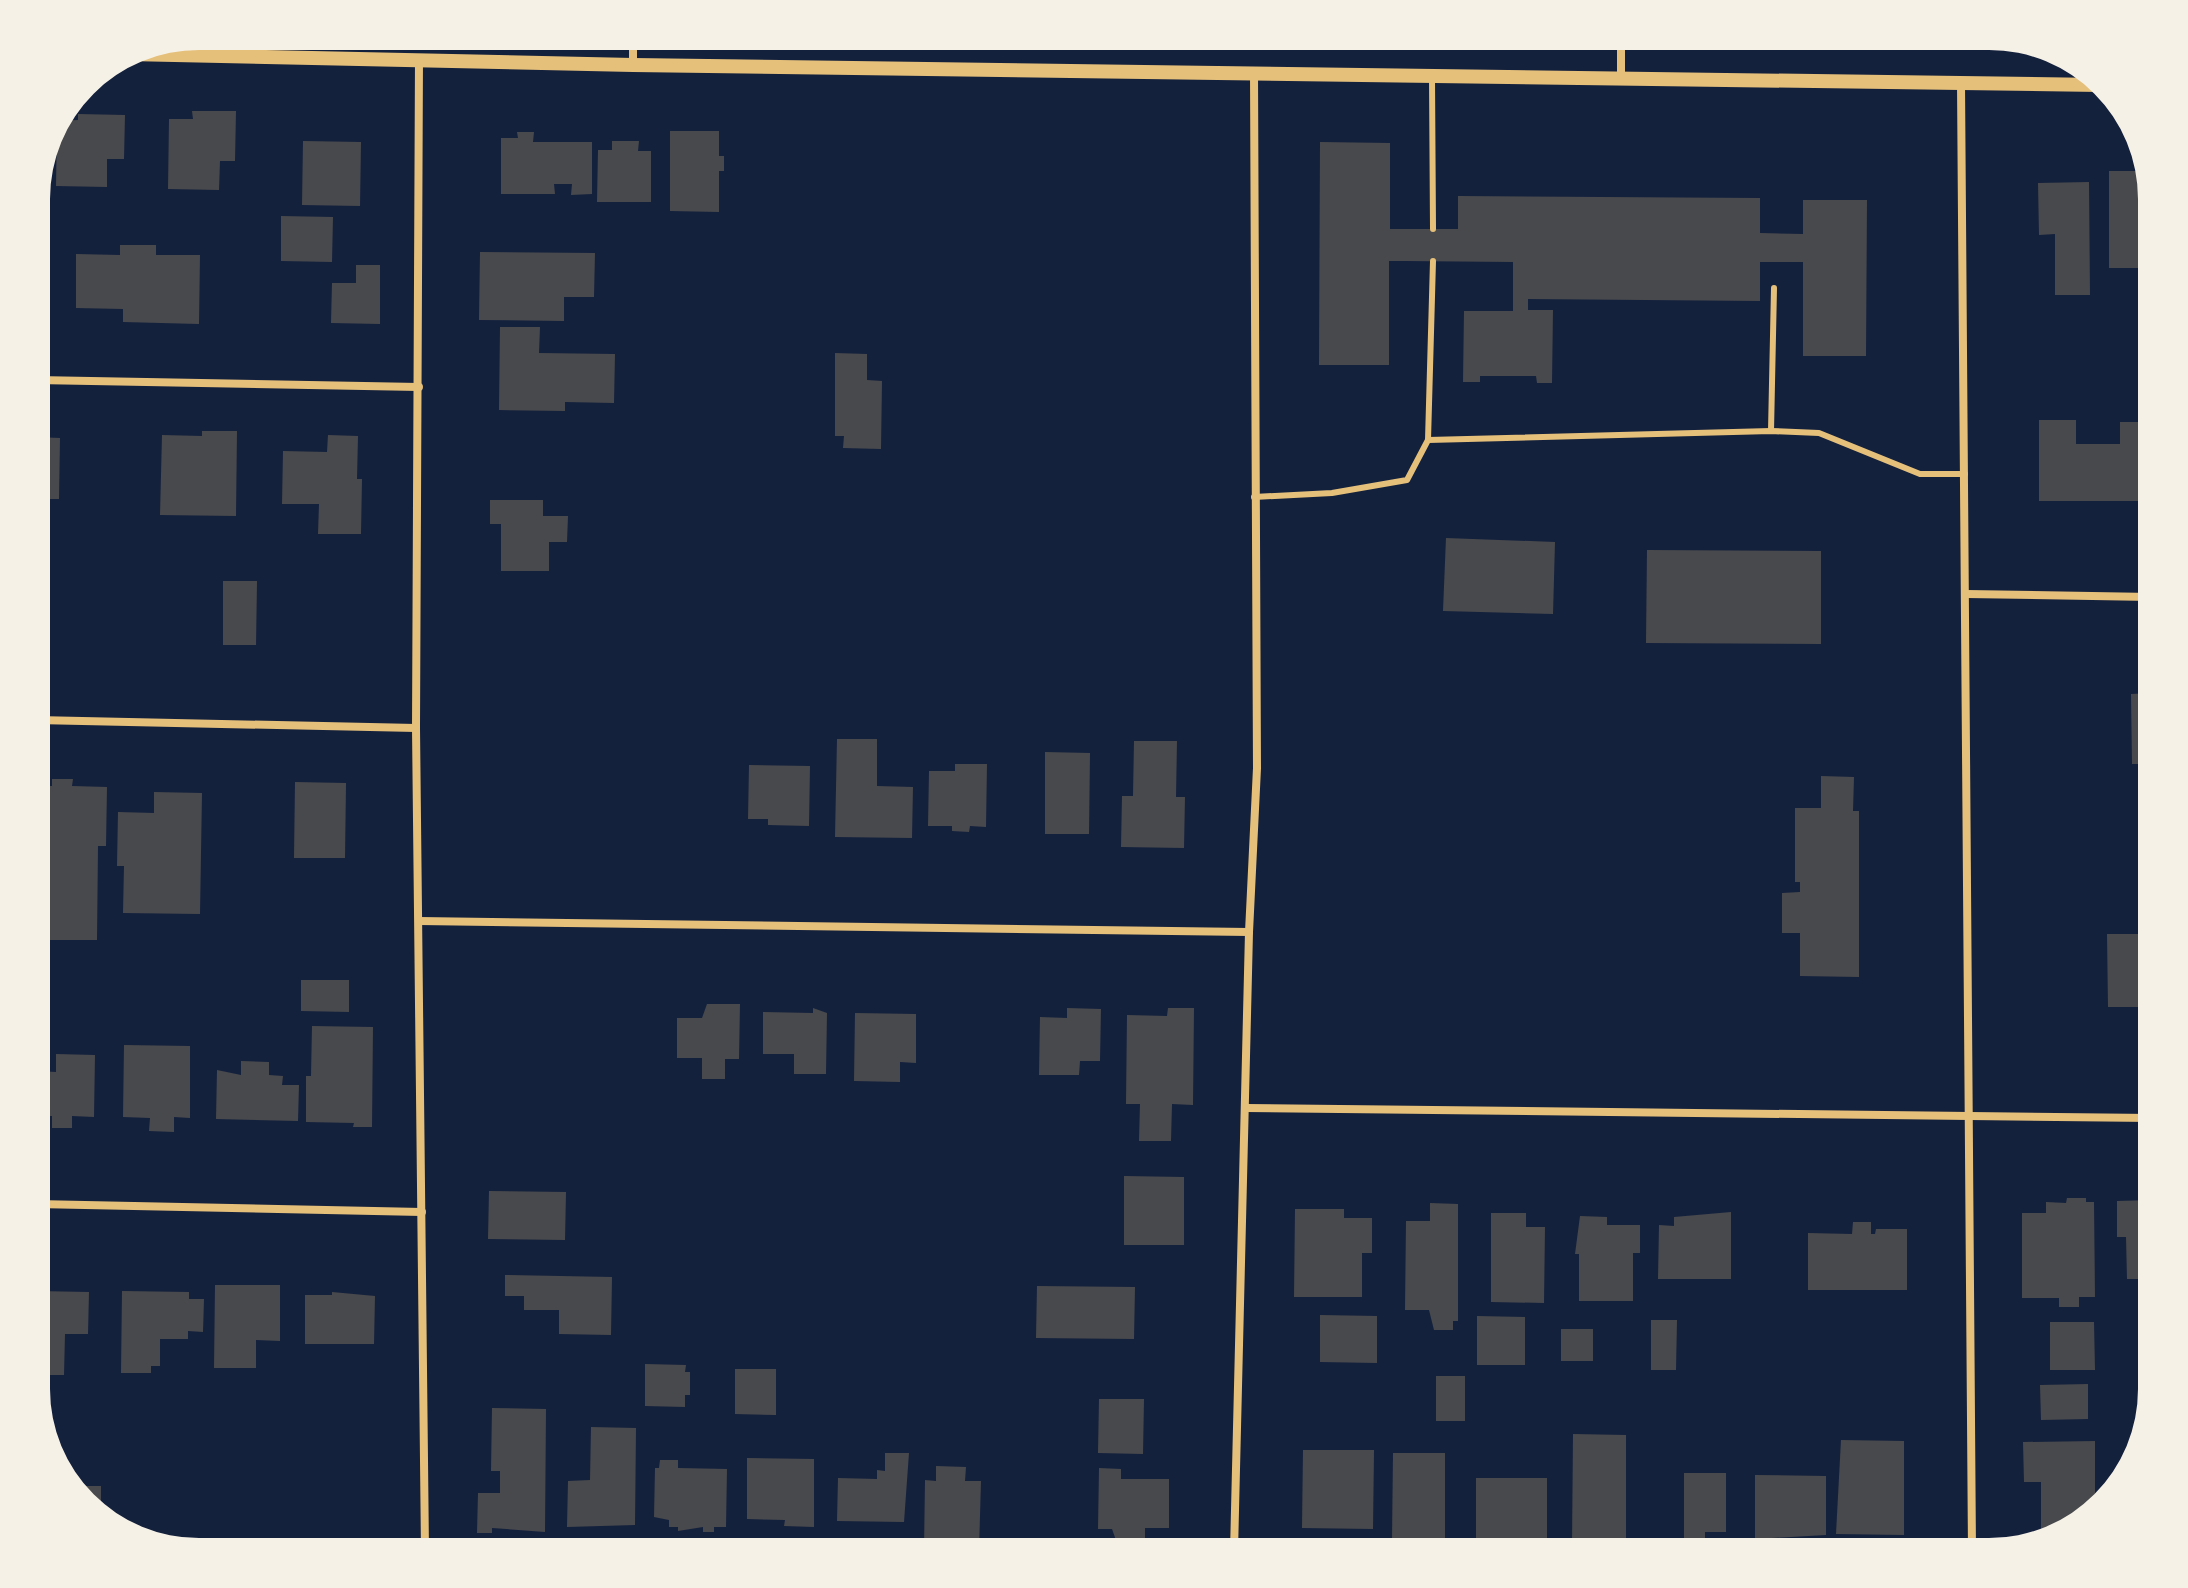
<svg xmlns="http://www.w3.org/2000/svg" width="2188" height="1588" font-family="'Public Sans',sans-serif">
  <style>
    .building { fill: #48494c }
    .lines { fill: none; stroke-linecap: round; stroke-linejoin: round }
    .service { stroke: #e5c07b; stroke-width: 6 }
    .minor { stroke: #e5c07b; stroke-width: 8 }
    .tertiary { stroke: #e5c07b; stroke-width: 14 }
  </style>
  <rect width="100%" height="100%" fill="#14213d"/>
  <g class="building">
    <path d="M192,111h44l-1,50h-15l-1,29 -51,-1 1,-70h24z"/>
    <path d="M78,114l47,1 -1,44h-17v28l-51,-1 1,-65 21,-1z"/>
    <path d="M670,131h49v25h5v15h-5v41l-49,-1z"/>
    <path d="M517,132h17l-1,10h59v52l-21,1 1,-11h-18l1,10h-54v-56h17z"/>
    <path d="M303,141l58,1 -1,64 -58,-1z"/>
    <path d="M612,141h27l-1,10h13v51h-54l1,-52h14z"/>
    <path d="M1320,142l70,1v86h68v-33l302,2v35l43,1v-34h64l-1,156h-63v-94h-43v39l-232,-2v11h25l-1,73h-15l-1,-7h-56v6h-17l1,-71h49v-49l-109,-1h-15v104h-70z"/>
    <path d="M2109,171h37l6,27v70h-43z"/>
    <path d="M38,181h6v33h-8z"/>
    <path d="M2089,182l1,113h-35v-61l-16,1 -1,-52z"/>
    <path d="M281,216l52,1 -1,45 -51,-1z"/>
    <path d="M120,245h36v10h44l-1,69 -76,-2v-13l-47,-1v-54l44,1z"/>
    <path d="M480,252l115,1 -1,44h-30v24l-85,-1z"/>
    <path d="M356,265h24v59l-49,-1 1,-40h24z"/>
    <path d="M500,327h40l-1,26 76,1 -1,49 -49,-1v9l-66,-1z"/>
    <path d="M835,353l32,1v26l15,1 -1,68 -38,-1 1,-12h-9z"/>
    <path d="M2039,420h37v24h44v-22h32v79h-113z"/>
    <path d="M202,431h35l-1,85 -76,-1 2,-80 40,1z"/>
    <path d="M328,435l30,1 -1,43h5l-1,55h-43l1,-30h-37l1,-53 44,1z"/>
    <path d="M36,437l24,1 -1,61h-23z"/>
    <path d="M490,500h53v16h25l-1,26h-18v29h-48v-47h-11z"/>
    <path d="M1446,538l109,4 -2,72 -110,-3z"/>
    <path d="M1647,550l174,1v93l-175,-1z"/>
    <path d="M223,581h34l-1,64h-33z"/>
    <path d="M2152,693v71h-20l-1,-70z"/>
    <path d="M837,739h40v47l36,1 -1,51 -77,-1z"/>
    <path d="M1134,741h43l-1,56h9l-1,51 -63,-1 1,-51h11z"/>
    <path d="M1045,752l45,1 -1,81h-44z"/>
    <path d="M955,764h32l-1,63 -16,-1 -1,6 -17,-1v-5h-24l1,-55h26z"/>
    <path d="M749,765l61,1 -1,60 -41,-1v-6h-20z"/>
    <path d="M1821,776l33,1 -1,34h6v166l-59,-1v-43h-18v-40l18,-1v-10h-5v-74h26z"/>
    <path d="M52,779h21l-1,7 35,1 -1,59h-8l-1,94h-61v-32h11l1,-30h-12v-46h5v-18h6l1,-28h4z"/>
    <path d="M295,782l51,1 -1,75h-51z"/>
    <path d="M154,792l48,1 -2,121 -77,-1 1,-47h-7l1,-54 36,1z"/>
    <path d="M2107,934h45v80h-6v-7h-38z"/>
    <path d="M301,980h48v32l-48,-1z"/>
    <path d="M707,1004h33l-1,55h-14v20h-23v-21h-25v-40h25z"/>
    <path d="M813,1008l14,5 -1,61h-32v-20h-31v-42l50,1z"/>
    <path d="M1067,1008l34,1 -1,52h-20l-1,14h-40l1,-58 27,1z"/>
    <path d="M1168,1008h26l-1,97 -21,-1 -1,37h-32l1,-37h-14l1,-89 40,1z"/>
    <path d="M855,1013l61,1v49l-16,-1v20l-46,-1z"/>
    <path d="M312,1026l61,1 -1,100h-19l1,-4 -48,-1v-46h5z"/>
    <path d="M124,1045l66,1v72l-16,-1v15l-25,-1 1,-13 -27,-1z"/>
    <path d="M56,1054l39,1 -1,62 -22,-1v12h-20v-12h-16v-45l20,1z"/>
    <path d="M241,1061l28,1v13l14,1 -1,9h17l-1,36 -82,-2 1,-49 24,5z"/>
    <path d="M1124,1176l60,1v68h-60z"/>
    <path d="M489,1191l77,1 -1,48 -77,-1z"/>
    <path d="M2067,1198h19v4h8l1,95h-16v10h-20v-9h-37v-85h24v-11l20,1z"/>
    <path d="M2152,1200v79h-25l-1,-42h-9v-36z"/>
    <path d="M1430,1203l28,1v117h-5v9h-19l-5,-20h-24l1,-89h24z"/>
    <path d="M1295,1209h49v9h28v35h-10v44h-68z"/>
    <path d="M1731,1212v67h-73l1,-54 15,1v-9z"/>
    <path d="M1491,1213h35v14h19l-1,76 -53,-1z"/>
    <path d="M1580,1216l27,1v8h33v28h-7v48h-54v-47h-4z"/>
    <path d="M1853,1222h18v12h4l1,-5h31v61h-99v-57l44,1z"/>
    <path d="M505,1275l107,2 -1,58 -52,-1v-24h-35v-14h-19z"/>
    <path d="M215,1285h65v56l-24,-1v28h-42z"/>
    <path d="M1037,1286l98,1 -1,52 -98,-1z"/>
    <path d="M36,1291l53,1 -1,42h-23l-1,41h-28z"/>
    <path d="M122,1291l67,1v7h15l-1,33 -15,-1v8h-28v27h-9v7h-30z"/>
    <path d="M332,1292l43,4 -1,48h-69v-49h27z"/>
    <path d="M1320,1315l57,1v47l-57,-1z"/>
    <path d="M1477,1316l48,1v48h-48z"/>
    <path d="M1651,1320h26l-1,50h-25z"/>
    <path d="M2050,1322h44l1,48h-45z"/>
    <rect x="1561" y="1329" width="32" height="32"/>
    <path d="M645,1364l41,1 -1,7h5v23h-5v12l-40,-1z"/>
    <path d="M735,1369h41v46l-41,-1z"/>
    <rect x="1436" y="1376" width="29" height="45"/>
    <path d="M2088,1384v35l-47,1 -1,-35z"/>
    <path d="M1099,1399h45l-1,55 -45,-1z"/>
    <path d="M492,1408l54,1 -1,123 -53,-4v5h-15l1,-40h22v-22h-9z"/>
    <path d="M591,1427l45,1 -1,97 -68,2 1,-46 22,-1z"/>
    <path d="M1573,1434l53,1v111h-54z"/>
    <path d="M1841,1440l63,1v94l-68,-1z"/>
    <path d="M2095,1441v66l-33,28 -21,5v-58h-17l-1,-40z"/>
    <path d="M1303,1450h71l-1,79 -71,-1z"/>
    <path d="M885,1453h24l-5,69 -67,-1 1,-43 39,1v-9l8,1z"/>
    <path d="M1393,1453h52v87h-53z"/>
    <path d="M747,1458l67,1v68l-30,-1 1,-6 -38,-1z"/>
    <path d="M660,1460h18v8l49,1 -1,58h-12v5h-11v-5l-25,4v-4h-9v-7l-15,-3 1,-49h4z"/>
    <path d="M936,1466l30,1 -1,14h16l-2,70 -55,-1 1,-70 11,1z"/>
    <path d="M1099,1468l22,1v10h48v49h-24v15h-28l-5,-14h-14z"/>
    <path d="M1684,1473h42v59h-21v15h-21z"/>
    <path d="M1755,1475l71,1v59l-71,4z"/>
    <rect x="1476" y="1478" width="71" height="60"/>
    <path d="M72,1486h29v33h-1z"/>
    <rect x="225" y="1540" width="57" height="12"/>
    <rect x="346" y="1546" width="21" height="6"/>
  </g>
  <g class="lines">
    <g class="service">
      <path d="M1432,78l1,151"/>
      <path d="M1771,431l3,-143"/>
      <path d="M1428,440l343,-9 48,2 101,41h45"/>
      <path d="M1254,497l78,-4 75,-13 21,-40 5,-179"/>
    </g>
    <g class="minor">
      <path d="M1621,36v42"/>
      <path d="M419,58l-3,670 9,824"/>
      <path d="M633,65v-29"/>
      <path d="M1961,83l11,1469"/>
      <path d="M36,380l383,7"/>
      <path d="M1966,594l186,3"/>
      <path d="M36,720l380,8"/>
      <path d="M419,921l830,11"/>
      <path d="M1246,1108l906,10"/>
      <path d="M36,1204l386,8"/>
      <path d="M1234,1552l15,-620 8,-164 -3,-695"/>
    </g>
    <path class="tertiary" d="M128,54l505,11 1467,20"/>
  </g>
  <path d="M0 0H2188V1588H0ZM199 50H1989A149 149 0 0 1 2138 199V1389A149 149 0 0 1 1989 1538H199A149 149 0 0 1 50 1389V199A149 149 0 0 1 199 50Z" fill="#f6f1e7" fill-rule="evenodd"/>
</svg>
